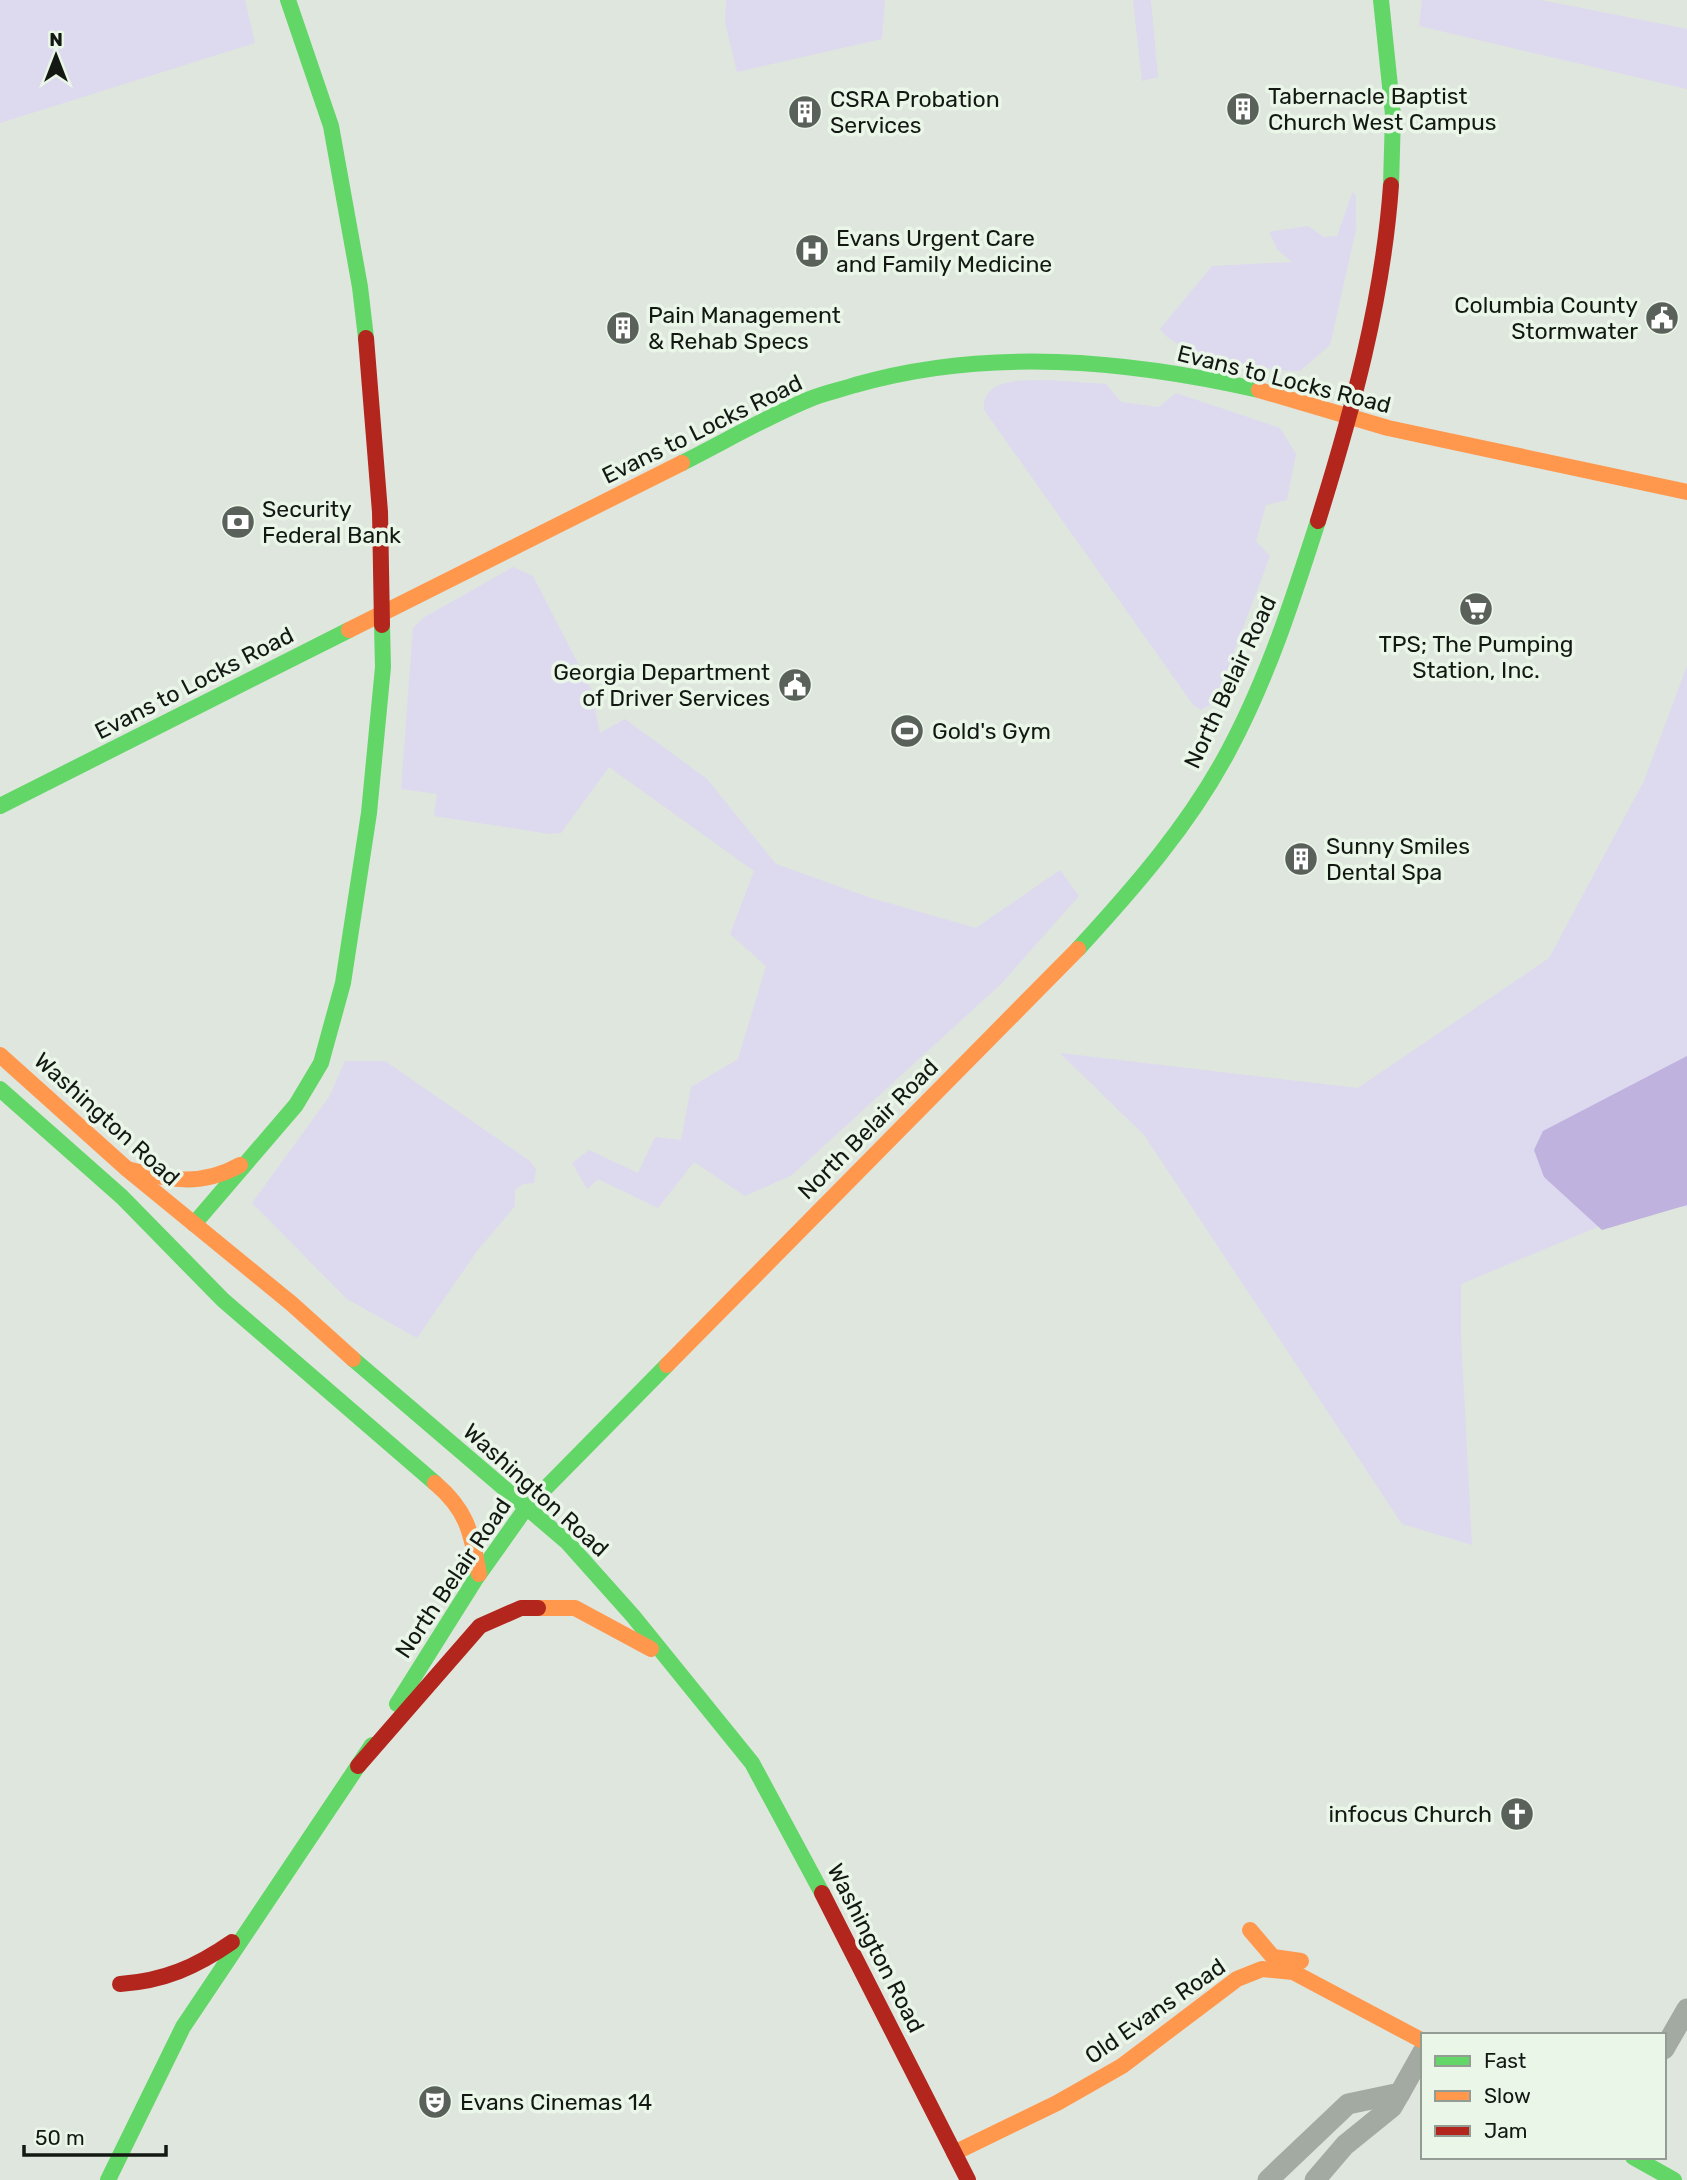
<svg xmlns="http://www.w3.org/2000/svg" width="1687" height="2180" font-family="Rubik,sans-serif">
  <style>
    .green { fill: #ddd9ef }
    .water { fill: #bfb2de }
    .lines { fill: none; stroke-linecap: round; stroke-linejoin: round }
    .street { stroke: #a3aaa2; stroke-width: 21 }
    .fast { stroke: #63d668; stroke-width: 16 }
    .slow { stroke: #ff974d; stroke-width: 16 }
    .jam { stroke: #b3261e; stroke-width: 16 }
    .labels { text-anchor: middle; dominant-baseline: central; stroke-width: 7; stroke-linejoin: round; paint-order: stroke }
    .poi-label { font-size: 23px; fill: #131813; stroke: #eaf6e8; text-anchor: start }
    .street-label { font-size: 23px; fill: #131813; stroke: #eaf6e8 }
  </style>
  <rect width="100%" height="100%" fill="#dfe6de"/>
  <g class="green">
    <path d="M0,0h245l10,43 -255,80z"/>
    <path d="M726,0h159l-3,39 -145,33 -12,-50z"/>
    <path d="M1133,0h18l7,77 -16,4z"/>
    <path d="M1422,0h119l146,29v60l-268,-63z"/>
    <path d="M1353,191l3,6v32l-26,116 -30,26c-31,0 -123,-14 -140,-42l52,-63 80,-4 -15,-13 -8,-17 39,-6 16,11 13,-1z"/>
    <path d="M1048,380l58,4 15,18 38,5 17,-14 104,35 16,26 -9,46 -21,5 -10,36 14,15 -55,146 -14,8 -7,-4 -210,-296c-2,-34 41,-29 64,-30z"/>
    <path d="M513,567l20,9 58,113 9,44 25,-14 82,60 69,85 95,34 105,30 84,-58 19,26 -78,88 -209,191 -47,21 -51,-34 -36,46 -60,-29 -11,10 -15,-26 17,-13 49,23 17,-36 26,3 10,-53 47,-28 28,-93 -36,-32 24,-63 -145,-104 -48,66 -11,1 -116,-18 3,-22 -36,-5 12,-161 10,-10z"/>
    <path d="M1687,666v541h-42l-184,77v52l11,209 -70,-21 -258,-389 -84,-82 298,35 191,-130 95,-177z"/>
    <path d="M345,1061h40l145,100 6,8 -2,14 -11,1 -8,6v16l-38,45 -60,87 -70,-39 -95,-96 77,-106z"/>
  </g>
  <path class="water" d="M1687,1056v149l-85,25 -58,-53 -10,-27 9,-19z"/>
  <g class="lines">
    <g class="street">
      <path d="M1664,2049l23,-40"/>
      <path d="M1268,2180l80,-76 52,-11 23,-41"/>
      <path d="M1315,2180l30,-35 47,-38 8,-14"/>
    </g>
    <g class="fast">
      <path d="M288,0l43,126 29,161 6,51"/>
      <path d="M1381,0l12,115 -2,70"/>
      <path d="M682,463c42,-21 84,-46 128,-64 14,-6 30,-9 45,-14 132,-38 272,-25 404,5"/>
      <path d="M0,806l349,-176"/>
      <path d="M1078,949c56,-61 112,-125 151,-199 39,-73 64,-151 89,-229"/>
      <path d="M0,1089l122,108 101,103 212,183"/>
      <path d="M194,1224l102,-119 25,-42 22,-80 26,-170 14,-146 -1,-42"/>
      <path d="M353,1359l214,183 66,74 119,147 70,130"/>
      <path d="M397,1704l78,-124 51,-72 141,-143"/>
      <path d="M1633,2157l41,23"/>
      <path d="M108,2180l75,-153 189,-282"/>
    </g>
    <g class="slow">
      <path d="M1259,390l129,38 299,64"/>
      <path d="M349,630l333,-167"/>
      <path d="M0,1055l127,114 165,135 61,55"/>
      <path d="M127,1169c42,11 74,18 113,-4"/>
      <path d="M667,1365l411,-416"/>
      <path d="M435,1483c33,28 36,50 44,91"/>
      <path d="M538,1608h37l76,41"/>
      <path d="M1250,1930l23,27 28,4"/>
      <path d="M954,2153l103,-50 65,-37 115,-87 25,-10 31,3 130,69"/>
    </g>
    <g class="jam">
      <path d="M366,338l14,174 2,113"/>
      <path d="M1318,521c34,-109 65,-221 73,-336"/>
      <path d="M358,1766l122,-140 41,-18h17"/>
      <path d="M822,1893l146,287"/>
      <path d="M120,1984c44,-3 76,-17 112,-42"/>
    </g>
  </g>
  <defs>
    <g id="building-disc" transform="scale(1.75)"><circle r="9.5" fill="#5a605a" stroke="#eaf6e8"/><path d="M-4-6H4V6H1V3H-1V6H-4ZM-2.5-4.3h1.7v1.8h-1.7ZM.8-4.3h1.7v1.8H.8ZM-2.5-1h1.7V.8h-1.7ZM.8-1h1.7V.8H.8Z" fill="#fff"/></g>
    <g id="hospital-disc" transform="scale(1.75)"><circle r="9.5" fill="#5a605a" stroke="#eaf6e8"/><path d="M-5-5h3v3.5h4V-5h3V5h-3V1.5h-4V5h-3Z" fill="#fff"/></g>
    <g id="civic-disc" transform="scale(1.75)"><circle r="9.5" fill="#5a605a" stroke="#eaf6e8"/><path d="M-.6-6.5H3V-4.5H.6V-3L4-1V1h2V6H-6V1h2V-1L-.6-3ZM-1.2 2.5V6h2.4V2.5Z" fill="#fff"/></g>
    <g id="bank-disc" transform="scale(1.75)"><circle r="9.5" fill="#5a605a" stroke="#eaf6e8"/><path d="M-6-4H6V4H-6ZM0-2.3a2.3 2.3 0 1 0 0 4.6a2.3 2.3 0 1 0 0-4.6Z" fill="#fff"/></g>
    <g id="supermarket-disc" transform="scale(1.75)"><circle r="9.5" fill="#5a605a" stroke="#eaf6e8"/><path d="M-6-5.5h2.5l.6 2H6L4.5 2H-2.5L-4.4-4H-6ZM-1.5 3.2a1.3 1.3 0 1 0 .1 0ZM3 3.2a1.3 1.3 0 1 0 .1 0Z" fill="#fff"/></g>
    <g id="stadium-disc" transform="scale(1.75)"><circle r="9.5" fill="#5a605a" stroke="#eaf6e8"/><path d="M0-5a6.5 5 0 1 0 0 10a6.5 5 0 1 0 0-10ZM-3.5-1.8h7v3.6h-7Z" fill="#fff"/></g>
    <g id="church-disc" transform="scale(1.75)"><circle r="9.5" fill="#5a605a" stroke="#eaf6e8"/><path d="M-1.2-6h2.4v3.5h3.3v2.4h-3.3V6h-2.4V-.1h-3.3v-2.4h3.3Z" fill="#fff"/></g>
    <g id="theatre-disc" transform="scale(1.75)"><circle r="9.5" fill="#5a605a" stroke="#eaf6e8"/><path d="M-5-5.5Q0-4 5-5.5V0Q5 5 0 6Q-5 5-5 0ZM-3.3-2.5H-1v1.5H-3.3ZM1-2.5H3.3v1.5H1ZM-2.8 1Q0 5.5 2.8 1Z" fill="#fff"/></g>
  </defs>
  <g fill-rule="evenodd">
    <use href="#building-disc" x="1243" y="109"/>
    <use href="#building-disc" x="805" y="112"/>
    <use href="#hospital-disc" x="812" y="251"/>
    <use href="#civic-disc" x="1662" y="318"/>
    <use href="#building-disc" x="623" y="328"/>
    <use href="#bank-disc" x="238" y="522"/>
    <use href="#supermarket-disc" x="1476" y="609"/>
    <use href="#civic-disc" x="795" y="685"/>
    <use href="#stadium-disc" x="907" y="731"/>
    <use href="#building-disc" x="1301" y="859"/>
    <use href="#church-disc" x="1517" y="1814"/>
    <use href="#theatre-disc" x="435" y="2102"/>
  </g>
  <g class="labels">
    <g class="poi-label">
      <text x="1268" y="96">Tabernacle Baptist<tspan x="1268" dy="26">Church West Campus</tspan></text>
      <text x="830" y="99">CSRA Probation<tspan x="830" dy="26">Services</tspan></text>
      <text x="836" y="238">Evans Urgent Care<tspan x="836" dy="26">and Family Medicine</tspan></text>
      <text x="1638" y="305" text-anchor="end">Columbia County<tspan x="1638" dy="26">Stormwater</tspan></text>
      <text x="648" y="315">Pain Management<tspan x="648" dy="26">&amp; Rehab Specs</tspan></text>
      <text x="262" y="509">Security<tspan x="262" dy="26">Federal Bank</tspan></text>
      <text x="1476" y="644" text-anchor="middle">TPS; The Pumping<tspan x="1476" dy="26">Station, Inc.</tspan></text>
      <text x="770" y="672" text-anchor="end">Georgia Department<tspan x="770" dy="26">of Driver Services</tspan></text>
      <text x="932" y="731">Gold's Gym</text>
      <text x="1326" y="846">Sunny Smiles<tspan x="1326" dy="26">Dental Spa</tspan></text>
      <text x="1492" y="1814" text-anchor="end">infocus Church</text>
      <text x="460" y="2102">Evans Cinemas 14</text>
    </g>
    <g class="street-label">
      <text transform="translate(1284 379) rotate(14)">Evans to Locks Road</text>
      <text transform="translate(702 429) rotate(-26)">Evans to Locks Road</text>
      <text transform="translate(1230 682) rotate(-65)">North Belair Road</text>
      <text transform="translate(194 683) rotate(-27)">Evans to Locks Road</text>
      <text transform="translate(107 1119) rotate(42)">Washington Road</text>
      <text transform="translate(868 1129) rotate(-45)">North Belair Road</text>
      <text transform="translate(536 1490) rotate(42)">Washington Road</text>
      <text transform="translate(453 1578) rotate(-56)">North Belair Road</text>
      <text transform="translate(876 1948) rotate(63)">Washington Road</text>
      <text transform="translate(1155 2011) rotate(-35)">Old Evans Road</text>
    </g>
  </g>
  <rect x="1421" y="2033" width="245" height="126" fill="#eaf6e8" stroke="#949d93" stroke-width="2"/>
  <rect x="1435" y="2056" width="35" height="10" fill="#63d668" stroke="#949d93" stroke-width="2"/>
  <text x="1484" y="2068" font-size="21" fill="#131813">Fast</text>
  <rect x="1435" y="2091" width="35" height="10" fill="#ff974d" stroke="#949d93" stroke-width="2"/>
  <text x="1484" y="2103" font-size="21" fill="#131813">Slow</text>
  <rect x="1435" y="2126" width="35" height="10" fill="#b3261e" stroke="#949d93" stroke-width="2"/>
  <text x="1484" y="2138" font-size="21" fill="#131813">Jam</text>
  <g transform="translate(56 56)" stroke="#eaf6e8" stroke-width="5" paint-order="stroke">
  <path d="M0-5L12 26L0 18L-12 26Z" fill="#131813"/>
  <text y="-10" font-size="19" font-weight="bold" text-anchor="middle" fill="#131813">N</text>
  </g>
  <path d="M24 2145v10h142v-10" fill="none" stroke="#131813" stroke-width="3.5"/>
  <text x="35" y="2145" font-size="21" fill="#131813" stroke="#eaf6e8" stroke-width="5" paint-order="stroke">50 m</text>
</svg>
